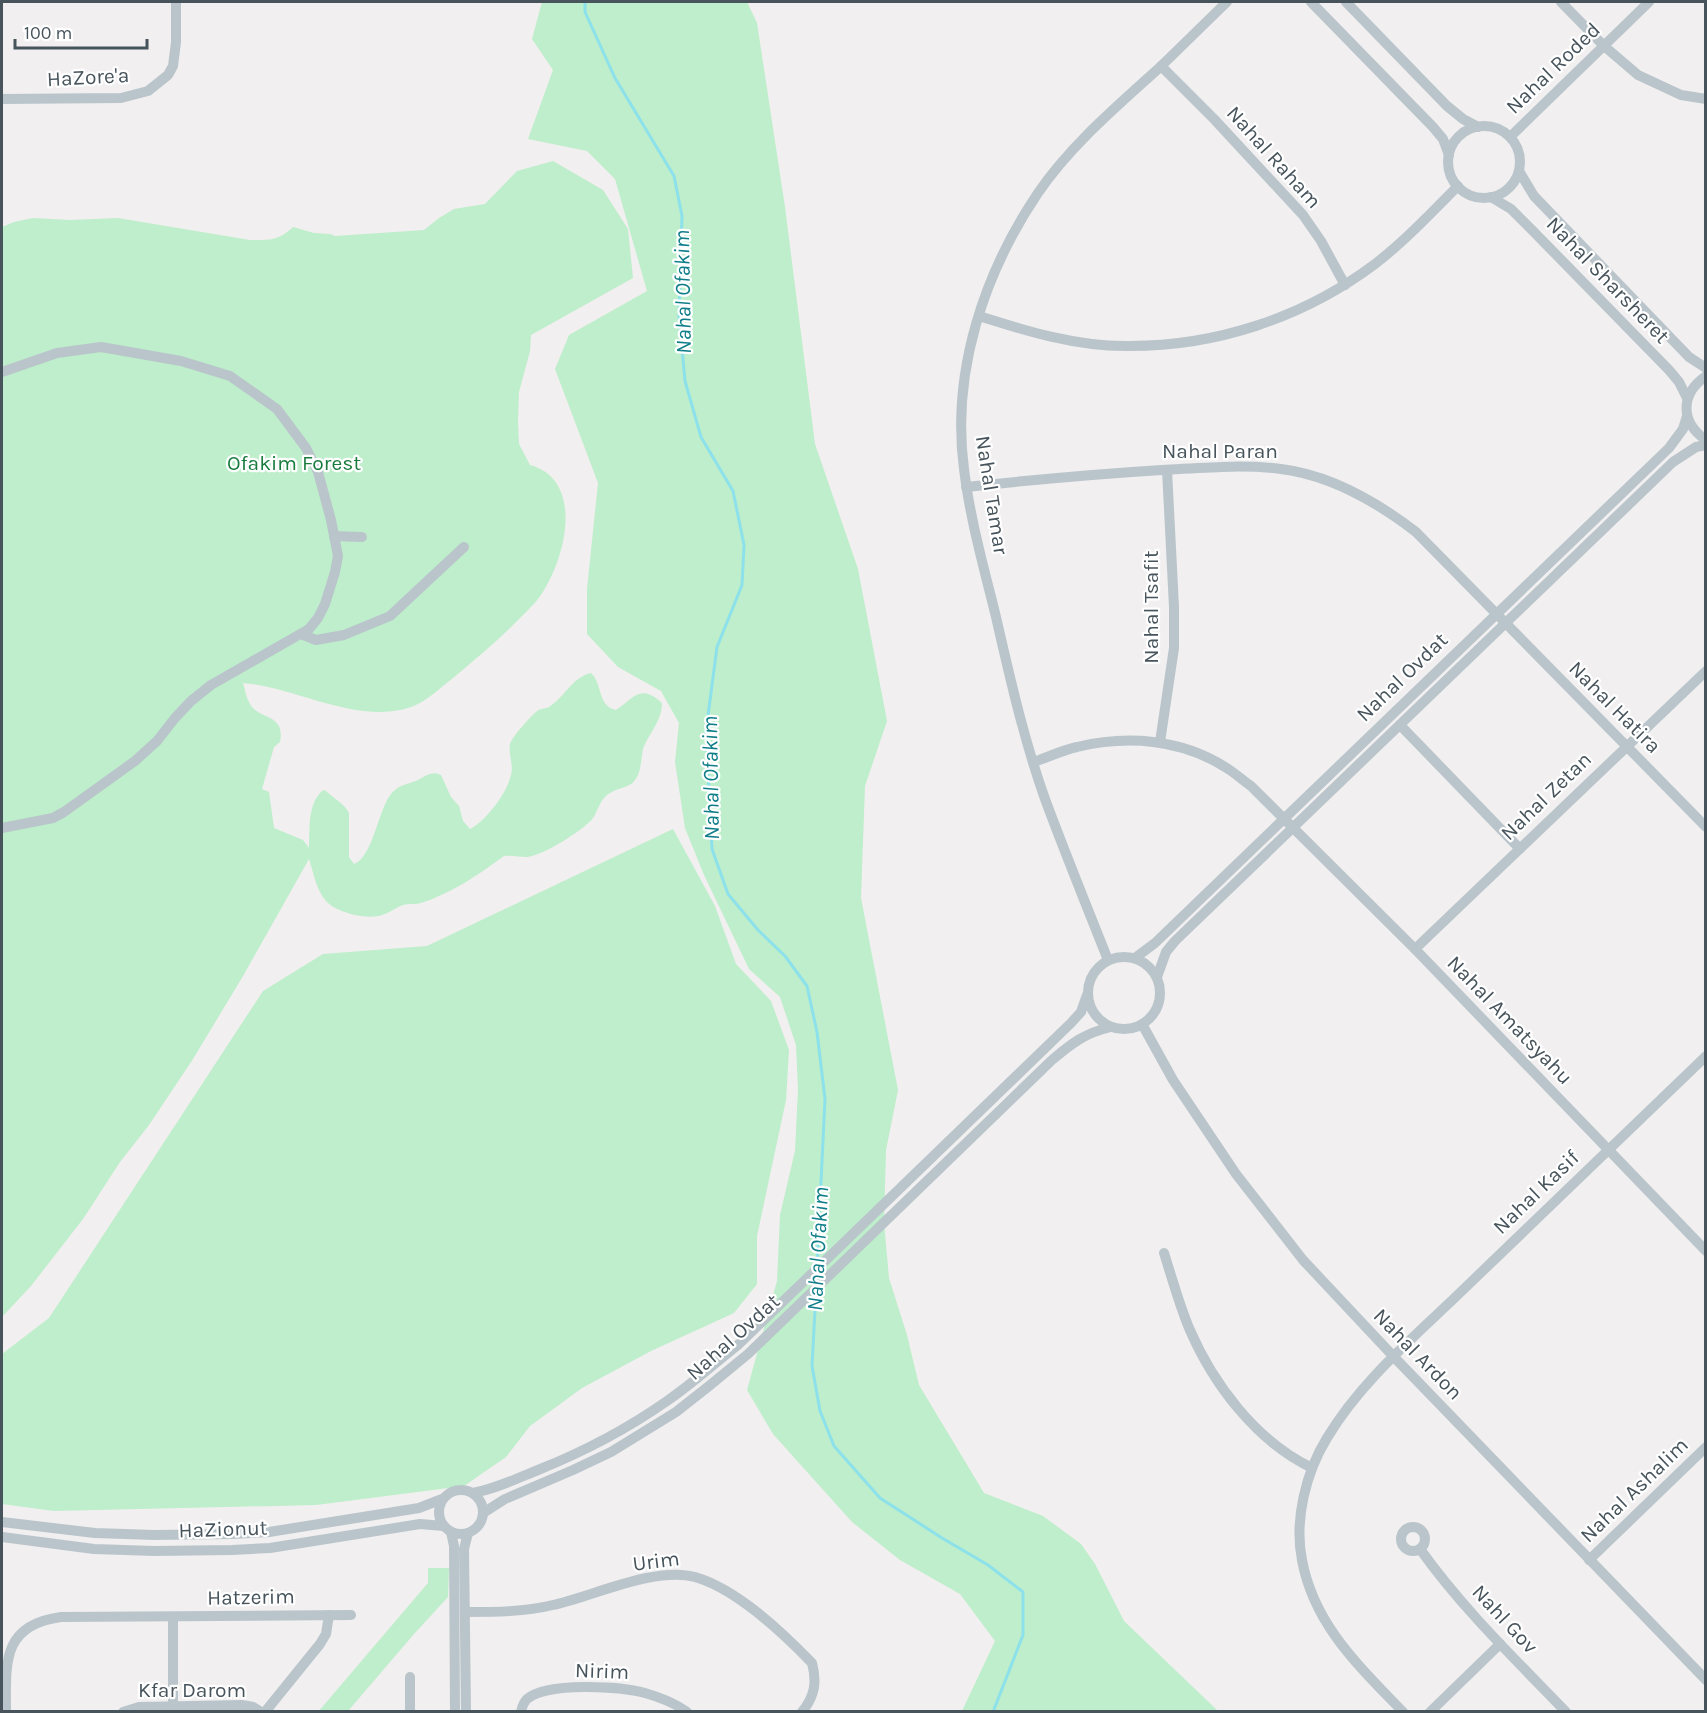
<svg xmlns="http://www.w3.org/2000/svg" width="1707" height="1713" font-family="Karla,sans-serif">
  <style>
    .green { fill: #beeecb }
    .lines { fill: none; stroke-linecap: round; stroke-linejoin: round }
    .stream { stroke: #8ce1ea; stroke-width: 3 }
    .minor { stroke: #bac5cb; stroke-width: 10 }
    .labels { text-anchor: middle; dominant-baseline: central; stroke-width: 4.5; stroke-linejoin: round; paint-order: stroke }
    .street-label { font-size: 21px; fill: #47545c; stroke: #fff }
    .park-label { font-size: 21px; fill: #197c3f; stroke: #fff }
    .water-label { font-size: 22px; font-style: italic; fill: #0f7e89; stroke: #fff }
  </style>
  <rect width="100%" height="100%" fill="#f1efef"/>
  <g class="green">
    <path d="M542,2h205l10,21 28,184 30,237 43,125 29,152 -22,65 -4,112 37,192 -12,60 -2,73 5,55 18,57 12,50 65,108 59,23 38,28 14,20 29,57 94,90h-256l33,-70 -35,-47 -60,-34 -48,-38 -79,-88 -26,-44 30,-109 3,-66 15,-64 3,-62 -2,-44 -16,-48 -31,-28 -45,-94 -19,-47 -10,-66 4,-39 -18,-32 -43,-24 -31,-33v-45l11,-106 -43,-114 14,-34 78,-44 -32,-112 -28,-28 -59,-12 25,-69 -21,-31z"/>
    <path d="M553,161l50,29 25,39 5,49 -102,57 -1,16 -11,41 -1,30 1,22 11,21c54,15 36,90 14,125 -6,11 -15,19 -24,28 -21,22 -44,41 -67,60 -12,9 -24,21 -37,27 -54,23 -119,-18 -173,-22 2,6 3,14 6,19 8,19 37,10 31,40l-6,5 -12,42 7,3 5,36 29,12 6,8c1,-19 -2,-44 14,-58l3,1c7,7 19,13 23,22v44l5,7c19,-7 24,-54 37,-70 10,-11 17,-9 29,-15 8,-4 12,-8 21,-4l10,22 8,9 4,15 7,8c16,-8 37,-36 41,-54 3,-10 -3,-21 -1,-31 2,-7 21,-28 26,-32 4,-4 9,-3 13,-5 16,-10 22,-29 42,-34 12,11 6,33 25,37 18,-12 24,-27 46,-7 0,18 -13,30 -19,46 -2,10 -2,24 -8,31 -6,9 -21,7 -31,18 -5,6 -7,14 -11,20 -9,12 -51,38 -66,39 -7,0 -15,-2 -23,-1 -26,19 -52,37 -83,47 -7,2 -12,0 -18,2 -8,3 -14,8 -21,10 -15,5 -45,-2 -56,-14 -10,-11 -13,-30 -17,-42l-66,117 -50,83 -44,66 -29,37 -37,57 -52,67 -29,31v-1090l12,-5 19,-4 37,2 48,-2 132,22c20,0 28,1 43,-13l21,6 16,1 5,2 89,-6 15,-12 15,-9 31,-5 32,-33z"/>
    <path d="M673,829l42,77 21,58 35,37 18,49 -3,50 -29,136v48l-23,29 -83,38 -69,37 -52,38 -24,31 -42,29 -148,19 -262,6 -52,-7v-150l47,-36 214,-327 60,-37 104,-8z"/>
    <path d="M428,1568h21l-1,29 -34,37 -66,77 -30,1 110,-129z"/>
  </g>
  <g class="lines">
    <g class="stream">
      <path d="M585,2v10l30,66 59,98 8,40 -3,100 6,65 16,56 32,54 11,54 -2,40 -25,62 -11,84 6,118 16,45 30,36 27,26 22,30 10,46 8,67 -8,166"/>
      <path d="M816,1292l-4,74 8,45 14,35 46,52 62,40 46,27 35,27v43l-30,77"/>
    </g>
    <g class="minor">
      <path d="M1311,2l122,125 10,12 6,16"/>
      <path d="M1346,2l101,104 16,13 15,8"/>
      <path d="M1561,2l43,44 34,29 43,20 25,4"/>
      <path d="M1161,66l53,53 89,96 18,26 24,44"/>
      <path d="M2,99l119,-1 27,-7 20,-16 5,-9 3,-24v-40"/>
      <circle cx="1484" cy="162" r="36"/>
      <path d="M1510,137l139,-135"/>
      <path d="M1519,171l15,25 155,161 17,11"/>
      <path d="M1491,197l20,12 22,22 136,139 10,12 8,16"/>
      <path d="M979,316c47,15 96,30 146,30 90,1 178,-28 250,-82 30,-23 56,-51 83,-78"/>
      <path d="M2,372l55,-19 44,-6 80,14 49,15 47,33 29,39 12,24 13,48 7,36 -3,16 -10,32 -7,14 -9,11 -98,56 -20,16 -16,17 -18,23 -22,20 -71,51 -11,6 -51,10"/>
      <path d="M1706,376c-26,18 -26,46 0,64"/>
      <path d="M966,487c65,-7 131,-13 196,-17 39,-2 80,-6 119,-1 49,6 96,33 135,63l290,295"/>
      <path d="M334,536l28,1"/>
      <path d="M301,634l15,6 28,-5 46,-19 74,-69"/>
      <path d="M1400,725l120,124"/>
      <path d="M1160,742l14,-94v-41l-7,-137"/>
      <path d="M1034,762c14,-5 29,-12 43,-15 50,-12 104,-8 148,20 9,5 17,13 26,19l164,163 291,302"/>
      <path d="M1415,949l291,-278"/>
      <circle cx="1124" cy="993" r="36"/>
      <path d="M1135,958l20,-15 514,-495 14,-19 4,-13"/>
      <path d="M1108,960c-21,-53 -43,-107 -63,-161 -21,-59 -35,-121 -49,-182 -12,-49 -26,-98 -32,-148 -13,-97 20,-196 74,-276 32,-47 78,-86 120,-124 23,-22 46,-45 69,-67"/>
      <path d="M1157,977l9,-25 9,-11 498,-479 23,-15 10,-2"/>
      <path d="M1142,1024l31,56 63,94 67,86 91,97 312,323"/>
      <path d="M1164,1253c8,25 15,51 25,75 24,56 67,113 123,140"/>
      <circle cx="461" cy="1512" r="22"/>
      <path d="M473,1493c22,-4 43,-14 65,-23 45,-18 89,-41 129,-69 25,-17 48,-38 72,-57l332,-321 10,-11 6,-17"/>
      <path d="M483,1513l22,-14 68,-29 38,-18 65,-40 33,-26 39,-32 304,-294c20,-17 33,-27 59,-33"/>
      <path d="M2,1522l93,11 59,2 77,-1 38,-2 150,-24 23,-9"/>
      <circle cx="1413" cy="1539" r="12"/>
      <path d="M451,1532l3,14 1,166"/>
      <path d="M2,1537l92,12 60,2 78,-1 38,-2 150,-24 24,2"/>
      <path d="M1420,1549c42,59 95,110 146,163"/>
      <path d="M1589,1560l117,-113"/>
      <path d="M466,1612c29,0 58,0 87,-7 40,-9 103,-39 142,-28 42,12 87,55 117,86 5,19 3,33 -10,49"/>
      <path d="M173,1706v-89"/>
      <path d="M6,1712c0,-48 -5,-87 55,-95l290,-2"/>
      <path d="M123,1712l16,-5 103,-2 11,2 8,5"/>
      <path d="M265,1712l55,-68 6,-10 3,-19"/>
      <path d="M410,1712v-35"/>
      <path d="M466,1712l-2,-163 4,-16"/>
      <path d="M521,1712c1,-5 2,-9 6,-13 20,-17 93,-13 118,-6 14,4 30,10 42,19"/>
      <path d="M1403,1712c-44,-46 -89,-87 -101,-152 -8,-40 4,-88 25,-122 35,-59 92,-105 141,-153 79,-76 158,-153 238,-229"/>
      <path d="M1430,1712l70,-68"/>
    </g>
  </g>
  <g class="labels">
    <g class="street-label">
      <text transform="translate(1553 68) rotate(-44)">Nahal Roded</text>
      <text transform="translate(88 77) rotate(-3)">HaZore'a</text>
      <text transform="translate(1274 157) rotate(48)">Nahal Raham</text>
      <text transform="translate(1608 280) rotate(46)">Nahal Sharsheret</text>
      <text x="1220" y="451">Nahal Paran</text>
      <text transform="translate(992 495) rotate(81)">Nahal Tamar</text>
      <text transform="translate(1151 607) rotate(-90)">Nahal Tsafit</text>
      <text transform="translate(1402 677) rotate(-44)">Nahal Ovdat</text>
      <text transform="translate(1615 707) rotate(45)">Nahal Hatira</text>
      <text transform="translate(1546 796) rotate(-44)">Nahal Zetan</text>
      <text transform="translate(1510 1020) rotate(46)">Nahal Amatsyahu</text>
      <text transform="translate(1536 1192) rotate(-44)">Nahal Kasif</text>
      <text transform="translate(733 1337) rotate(-42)">Nahal Ovdat</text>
      <text transform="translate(1418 1354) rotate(46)">Nahal Ardon</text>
      <text transform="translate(1634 1490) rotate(-44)">Nahal Ashalim</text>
      <text transform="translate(223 1529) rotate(-2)">HaZionut</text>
      <text transform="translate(656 1561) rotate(-7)">Urim</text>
      <text transform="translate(251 1597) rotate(-1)">Hatzerim</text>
      <text transform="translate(1505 1619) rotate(47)">Nahl Gov</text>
      <text transform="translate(602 1671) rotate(2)">Nirim</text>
      <text x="192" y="1690">Kfar Darom</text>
    </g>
    <g class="park-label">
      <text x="294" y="463">Ofakim Forest</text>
    </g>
    <g class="water-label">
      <text transform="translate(683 292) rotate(-91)">Nahal Ofakim</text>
      <text transform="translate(711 778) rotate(-91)">Nahal Ofakim</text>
      <text transform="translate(818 1249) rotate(-87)">Nahal Ofakim</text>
    </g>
  </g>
  <rect width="1707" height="1713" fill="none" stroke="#47545c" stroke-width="6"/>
  <path d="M15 39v9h132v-9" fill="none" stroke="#47545c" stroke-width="3"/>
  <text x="24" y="39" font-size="18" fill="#47545c" stroke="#ffffff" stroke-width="4.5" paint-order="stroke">100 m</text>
</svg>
